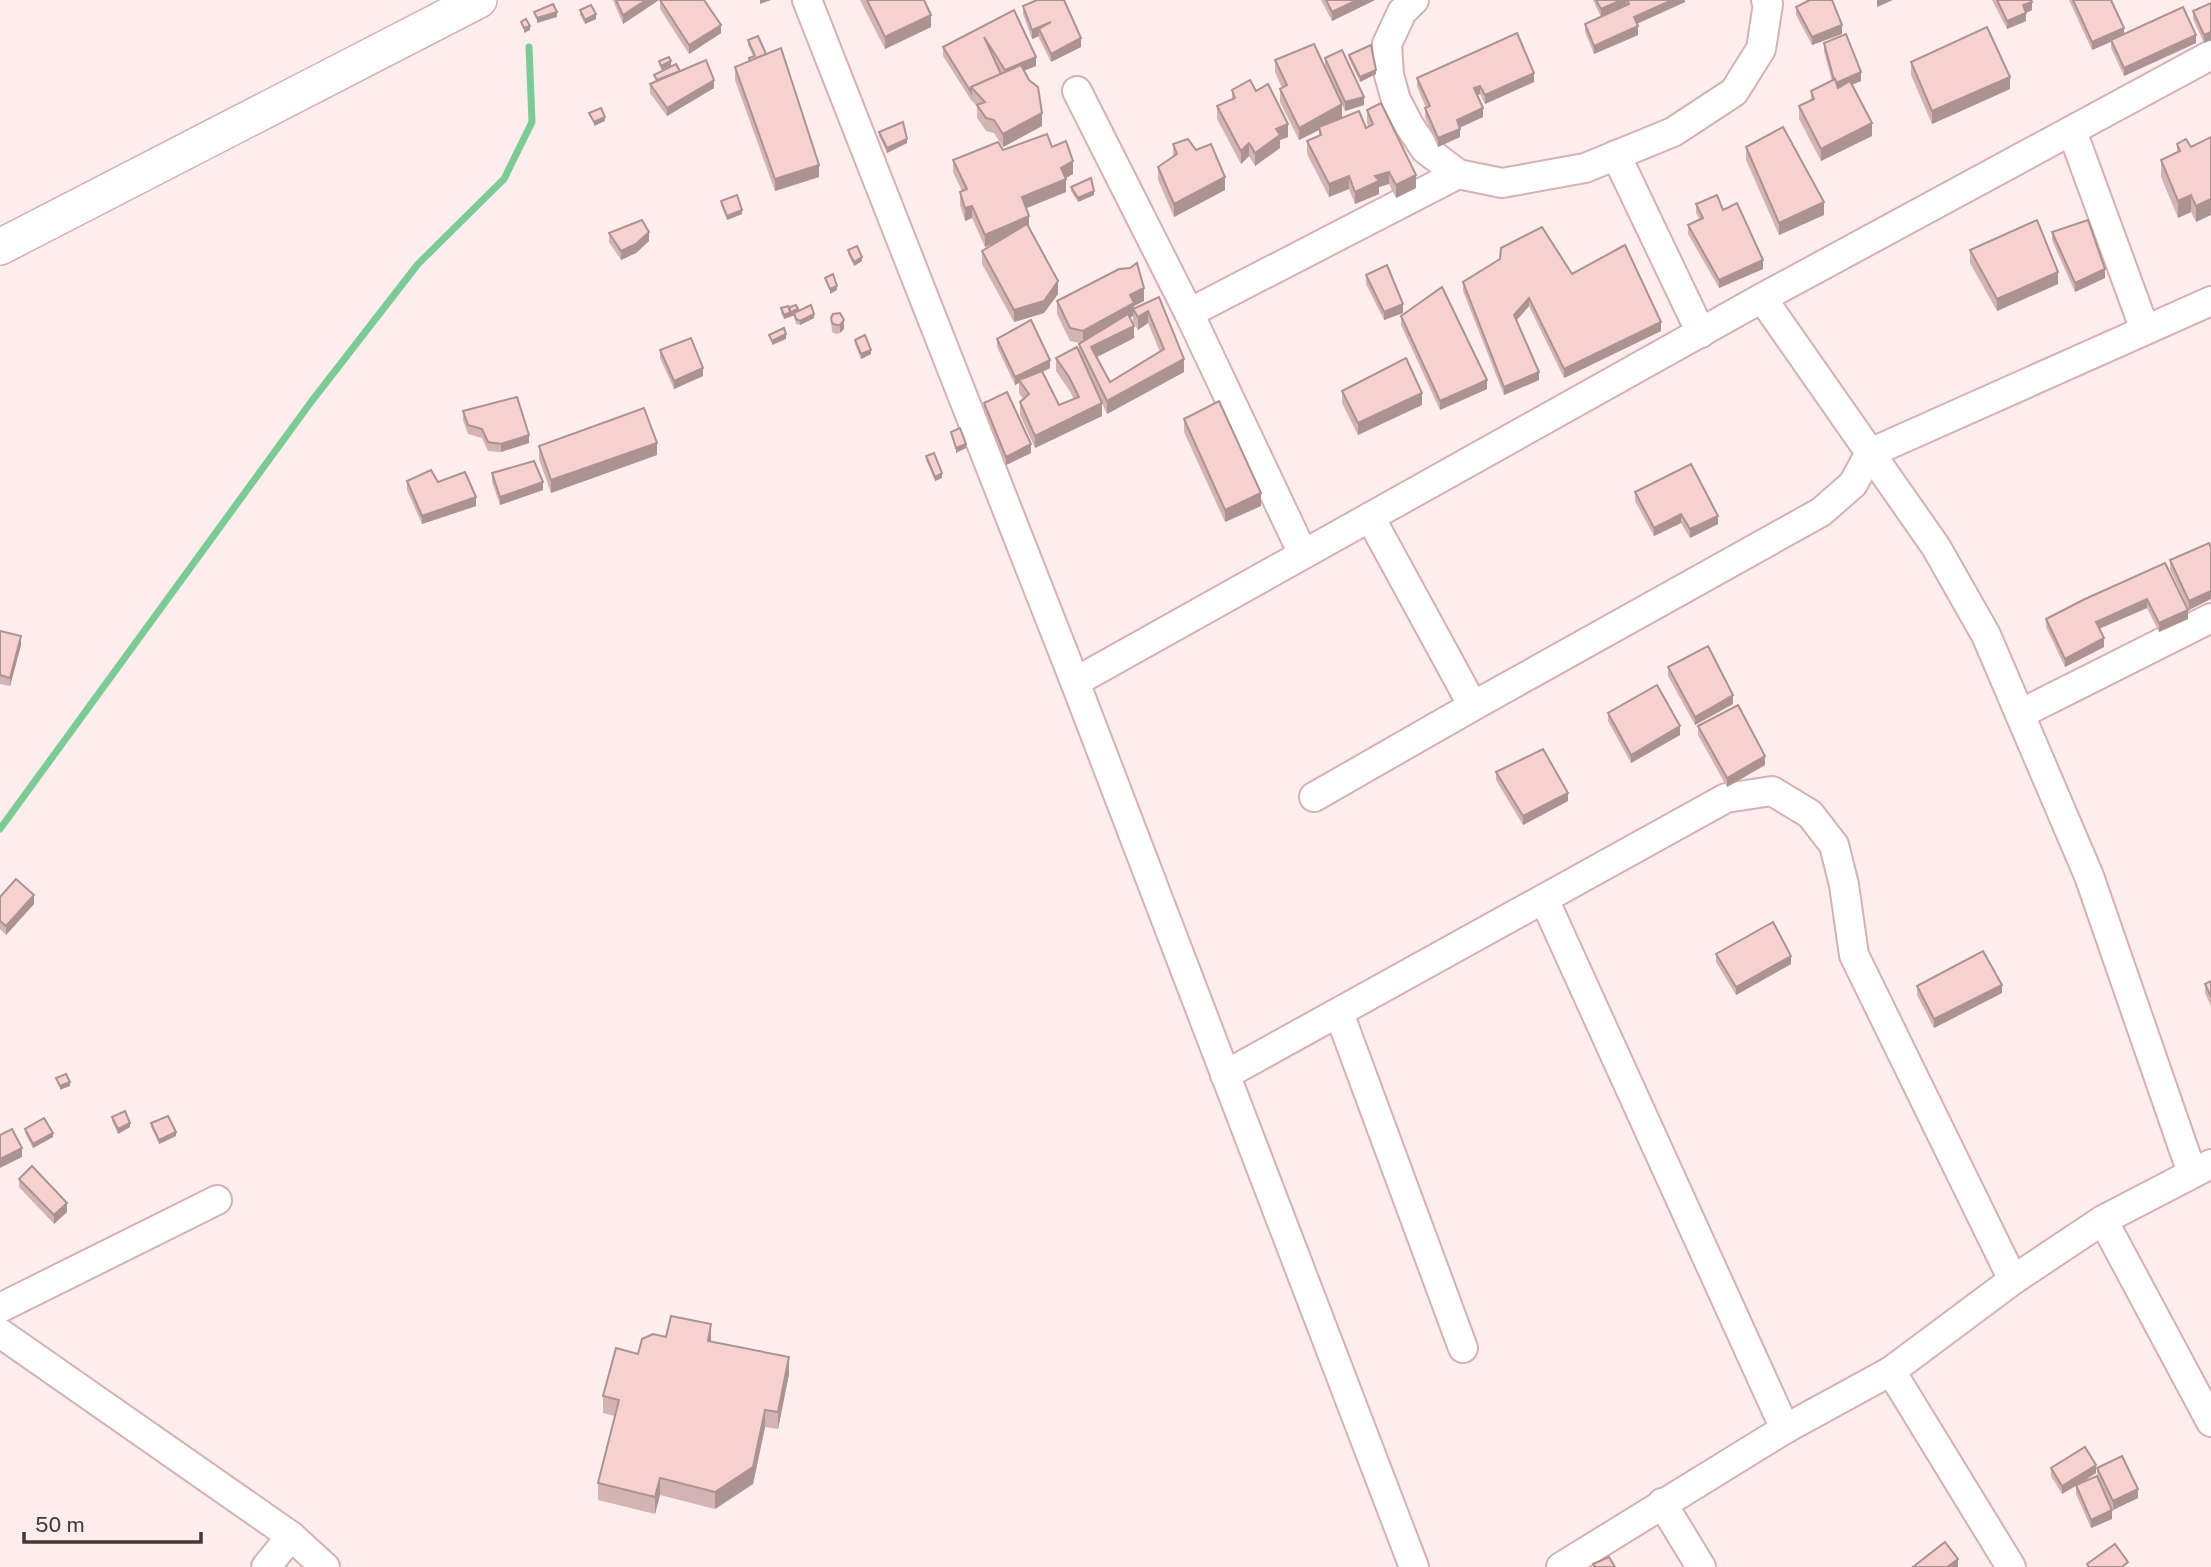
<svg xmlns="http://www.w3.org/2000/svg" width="2211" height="1567" font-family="'Public Sans',sans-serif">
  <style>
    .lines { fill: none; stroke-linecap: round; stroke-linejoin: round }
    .stream { stroke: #7ccb96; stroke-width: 7 }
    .minor-casing { stroke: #d6b1b1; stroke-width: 32 }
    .major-casing { stroke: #d6b1b1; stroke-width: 38 }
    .minor { stroke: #fff; stroke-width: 28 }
    .major { stroke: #fff; stroke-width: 35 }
    .wall { fill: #d4b3b3; fill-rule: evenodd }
    .shaded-wall { fill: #ad9292 }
    .building { fill: #f7d0d0; stroke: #ad9292; stroke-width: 2 }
  </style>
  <rect width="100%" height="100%" fill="#fdeded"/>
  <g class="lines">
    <path class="stream" d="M0,829l311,-427 107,-138 86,-85 28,-57 -3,-75"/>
    <g class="minor-casing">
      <g id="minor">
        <path d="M807,0l268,682 339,885"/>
        <path d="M1414,0l-12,12 -15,32 2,31 7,25 13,25 16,24 33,25 44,9 83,-15 88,-36 61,-40 27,-43 7,-45 -2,-4"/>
        <path d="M1077,91l112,222 114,241"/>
        <path d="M2072,131l73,199"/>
        <path d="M1616,155l85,178"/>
        <path d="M1762,298l174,249 50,88 103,241 103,297"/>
        <path d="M1189,313l269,-139"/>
        <path d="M1370,517l103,189"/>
        <path d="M1075,682l687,-384 449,-243"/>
        <path d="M2020,714l191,-96"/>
        <path d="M1314,797l159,-91 348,-194 32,-28 17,-31 341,-152"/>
        <path d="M1544,899l241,530"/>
        <path d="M1339,1013l124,335"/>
        <path d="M1225,1075l501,-277 46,-7 38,23 24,31 10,40 10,70 159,325"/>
        <path d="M2103,1220l108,202"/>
        <path d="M0,1308l217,-108"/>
        <path d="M0,1333l291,203 34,31"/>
        <path d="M1891,1371l120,196"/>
        <path d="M1662,1503l39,64"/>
        <path d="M266,1567l25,-31"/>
        <path d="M1561,1567l224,-138 106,-58 122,-91 90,-60 108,-56"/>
      </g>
    </g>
    <g class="major-casing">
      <path id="major" d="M0,247l479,-247"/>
    </g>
    <use href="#minor" class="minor"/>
    <use href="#major" class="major"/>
  </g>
  <g class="wall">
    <path d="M613,0h46l-36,24z"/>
    <path d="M660,0l61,33 -32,21 -29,-45z"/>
    <path d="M860,0h64l7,27 -46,22z"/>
    <path d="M1321,0h54l-43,21z"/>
    <path d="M1593,0h92v2l-48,22 1,11 -44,19 -9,-22v-8l16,-7z"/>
    <path d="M1806,0h26l10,34 -30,11 -16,-30v-8l11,-5z"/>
    <path d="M1992,0h39l1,10 -6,3v8l-19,8z"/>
    <path d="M2069,0h42l13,34 72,9 -72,33 -13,-28v-6l-19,8z"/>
    <path d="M2211,3v37l-7,3 -11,-24v-8z"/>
    <path d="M1023,6l58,41 -30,15 -12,-24v-2l-7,3 -9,-25z"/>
    <path d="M580,10l16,9 -11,5 -5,-9z"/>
    <path d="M1014,10l22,56 -12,5 18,55 -39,21 -9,-14 -8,-2 -9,-13v-12l-6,-6 -28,-44v-9z"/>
    <path d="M748,40l71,137 -44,14 -40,-111v-13l14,-6v-3l4,-2 -5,-11z"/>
    <path d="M1824,43l37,38 -9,3 20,52 -51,25 -22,-42v-13l12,-5v-10l21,-10 -8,-29z"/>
    <path d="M1349,55l27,19 -16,8 -11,-23z"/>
    <path d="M1325,58l39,47 -19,6 -20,-44z"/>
    <path d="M1275,60l67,57 -5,3 29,8 2,-2 -1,-3v-13l49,78 -20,10 -7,-14 -10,3v7l-24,10 -6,-15 -20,8 -22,-43v-13l12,-5v-6l-20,10 -19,-38v-13l2,-1 -7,-16z"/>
    <path d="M1911,62l99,27 -78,35 -21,-49z"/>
    <path d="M680,71l34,17 -47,28 -17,-23v-9l6,-2 -2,-7z"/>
    <path d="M1417,78l117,4 -49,22 -5,-10 -3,1 6,22 -23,10v10l-22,10 -13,-30v-9h1l-9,-22z"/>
    <path d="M1232,90l24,1 32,46 -8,3v8l-25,18 -6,-10 -8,8 -24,-45v-13l15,-6z"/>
    <path d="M879,132l28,11 -20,10 -8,-17z"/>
    <path d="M2211,137l-15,85 -5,-10 -13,6 -17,-41v-17l16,-8v-8l14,3z"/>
    <path d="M1173,144l52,46 -51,27 -16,-37v-13l15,-10z"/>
    <path d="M1052,147l21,27 -8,4 1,14 -40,16 3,19 29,67 -14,19 -30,9 -32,-58v-13l14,-8 -11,4 -13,-29 -7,3 -5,-16v-13l2,-1 -9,-19v-12l50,-10z"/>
    <path d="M1746,147l78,68 -45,20 -33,-75z"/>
    <path d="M1071,187l23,8 -16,7 -7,-11z"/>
    <path d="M721,201l21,13 -15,6 -6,-15z"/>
    <path d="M1696,204l27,6 40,59 -44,19 -31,-54v-9l12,-5 -4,-7z"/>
    <path d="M2052,232l53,46 -30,14 -23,-52z"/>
    <path d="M609,233l40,8 -13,12 -15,7 -12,-18z"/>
    <path d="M848,250l14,11 -8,5 -6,-12z"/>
    <path d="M1970,250l88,34 -61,27 -27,-48z"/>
    <path d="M1572,274l89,57 -97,47 -35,-72 -12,14 22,60 -35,15 -41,-104v-9z"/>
    <path d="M1366,275l37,38 -19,7 -18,-36z"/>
    <path d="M1159,297l25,75 -77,42 -6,-13 1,15 -67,32 -15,-33v-13l3,-3 -4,-6v-10l-4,2 -18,-38v-8l53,29 -7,4 16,33 15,-6 -5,-9 -13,-19v-13l23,-8v-6l1,-1 -10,-2 -13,-27v-13h87l-10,5v3zM1133,316v6l5,8 10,-7 12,29 -50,30 -13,-25 37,-19 -4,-20z"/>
    <path d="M781,308l9,4 8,-1 16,7 -14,7 -4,-1 -2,-9 -10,4 -3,-6z"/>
    <path d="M833,314l11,15 -4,4 -4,1 -4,-2 -1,-14z"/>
    <path d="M1401,316l86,73 -47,21 -39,-85z"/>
    <path d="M855,340l16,14 -10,5 -6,-15z"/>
    <path d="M660,350l43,26 -29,13 -14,-31z"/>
    <path d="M1342,391l80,14 -64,30 -16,-32z"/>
    <path d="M984,403l47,50 -25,12 -22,-53z"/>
    <path d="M463,411l66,32 -28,9 -13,-1 -6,-13 -14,-4 -5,-14z"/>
    <path d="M1184,419l77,87 -36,16 -41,-90z"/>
    <path d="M539,446l118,9 -106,38 -12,-34z"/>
    <path d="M926,456l16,22 -7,3 -9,-21z"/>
    <path d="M492,473l51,17 -43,15 -8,-23z"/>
    <path d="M407,481l31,1 38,24 -54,18 -15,-34z"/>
    <path d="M1635,492l83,32 -28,14 -9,-15 -27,13 -19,-35z"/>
    <path d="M2209,543l-20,67 -19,-41v-9z"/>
    <path d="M2165,563l23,56 -29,13 -12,-24 -48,21 5,18 -39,20 -19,-40v-8z"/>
    <path d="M0,631l21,14 -11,41 -10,-2z"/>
    <path d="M1668,667l65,37 -38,21 -27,-49z"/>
    <path d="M1608,713l72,22 -49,28 -23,-42z"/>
    <path d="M1698,726l67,39 -38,22 -29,-52z"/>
    <path d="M1496,772l72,29 -45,24 -27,-45z"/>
    <path d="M0,897l34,7 -28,31 -6,-6z"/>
    <path d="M1716,954l75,10 -55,31 -20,-33z"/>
    <path d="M2211,981v25l-6,-13v-9z"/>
    <path d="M1917,986l85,7 -68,35 -17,-33z"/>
    <path d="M112,1117l18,10 -12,7 -6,-13z"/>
    <path d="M151,1123l25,13 -17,8 -8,-17z"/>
    <path d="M25,1129l28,8 -20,11 -8,-15z"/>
    <path d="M19,1179l48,33 -13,12 -35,-37z"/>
    <path d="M666,1337l45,5 78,32 -11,55 -13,-2 -12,57 -38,25 -55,-14 -5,19 -57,-14v-17l17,-67 -12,-3v-17l35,-42z"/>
    <path d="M2051,1468l45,5 -16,11 17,-8v-8l41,30 -25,12 -11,-23 10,32 -21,9 -15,-34v-8l-14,8 -11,-18z"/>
  </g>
  <g class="shaded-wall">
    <path d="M646,0h13l-36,24v-9z"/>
    <path d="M760,0h11l-11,4z"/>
    <path d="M1357,0h18l-43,21v-9z"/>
    <path d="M1621,0h5v6l-25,12v-9z"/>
    <path d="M1672,0h13v2l-51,23v-8z"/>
    <path d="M1877,0h16l-16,7z"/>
    <path d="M2032,2v8l-6,3v8l-19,8v-8l16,-16z"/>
    <path d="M557,12v5l-20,6v-5z"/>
    <path d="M596,14v5l-11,5v-4z"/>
    <path d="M931,15v12l-46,22v-12z"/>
    <path d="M1051,22l-12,7v7l-7,3v-9z"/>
    <path d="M721,25v8l-32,21v-9z"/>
    <path d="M1842,25v9l-30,11v-8z"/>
    <path d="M530,26v4l-6,3v-5z"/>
    <path d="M1638,26v9l-44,19v-8z"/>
    <path d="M2124,28v8l-32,14v-8z"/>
    <path d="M2211,32v8l-7,3v-8z"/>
    <path d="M2196,35v8l-72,33v-8z"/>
    <path d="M1081,38v9l-30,15v-8z"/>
    <path d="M1036,57v9l-31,12v-8z"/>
    <path d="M671,61v5l-10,4v-4z"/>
    <path d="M1376,70v4l-16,8v-5z"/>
    <path d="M1861,72v9l-26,11v-9z"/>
    <path d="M1534,73v9l-49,22v-9z"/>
    <path d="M2010,77v12l-78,35v-13z"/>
    <path d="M714,80v8l-47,28v-8z"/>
    <path d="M1480,86v8l-6,3v-9z"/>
    <path d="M1364,97v8l-19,6v-9z"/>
    <path d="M1342,104v13l-23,12v-2v3l-20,10v-12z"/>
    <path d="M1483,108v9l-26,12v-9z"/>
    <path d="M1042,113v13l-39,21v-13z"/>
    <path d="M605,117v4l-11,5v-4z"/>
    <path d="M1872,123v13l-51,25v-12z"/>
    <path d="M1288,124v13l-8,3v8l-25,18v-13l21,-24z"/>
    <path d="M1460,129v8l-22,10v-9z"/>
    <path d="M907,139v4l-20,10v-5z"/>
    <path d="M1249,143v13l-8,8v-13z"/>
    <path d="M1073,161v13l-12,7 5,-2v13l-44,18v-13l39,-29z"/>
    <path d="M819,165v12l-44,14v-12z"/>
    <path d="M1389,172v12l-10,3v7l-24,10v-12l20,-16z"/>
    <path d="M1416,175v13l-20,10v-13z"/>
    <path d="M1349,176v13l-20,8v-13z"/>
    <path d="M1225,177v13l-51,27v-13z"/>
    <path d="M1094,191v4l-16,7v-4z"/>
    <path d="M2191,195v17l-13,6v-17z"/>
    <path d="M2211,199v16l-15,7v-16z"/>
    <path d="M1824,202v13l-45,20v-12z"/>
    <path d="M972,206v12l-7,3v-13z"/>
    <path d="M742,210v4l-15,6v-4z"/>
    <path d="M1029,216v12l-44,19v-12z"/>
    <path d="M649,232v9l-13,12 -15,7v-9z"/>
    <path d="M862,257v4l-8,5v-4z"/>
    <path d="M1763,260v9l-44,19v-8z"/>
    <path d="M2105,269v9l-30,14v-9z"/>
    <path d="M2058,272v12l-61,27v-12z"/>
    <path d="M1058,281v13l-14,19 -30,9v-12z"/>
    <path d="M837,286v4l-7,4v-5z"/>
    <path d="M1144,288v13l-10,5 -1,10 -50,28v-13l47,-36z"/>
    <path d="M1529,298v8l-15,17v-8z"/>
    <path d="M1403,304v9l-19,7v-8z"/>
    <path d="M798,309v5l-14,5v-4z"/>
    <path d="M1148,311v12l-10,7v-13z"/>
    <path d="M814,314v4l-14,7v-4z"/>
    <path d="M844,320v9l-4,4v-8z"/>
    <path d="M1661,322v9l-97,47v-9z"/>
    <path d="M1134,326v12l-43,22v-13z"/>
    <path d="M786,334v5l-14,6v-4z"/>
    <path d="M871,350v4l-10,5v-5z"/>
    <path d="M1184,359v13l-77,42v-13z"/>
    <path d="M1050,360v8l-29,14 -2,-2v3l-4,2v-8z"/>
    <path d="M703,368v8l-29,13v-8z"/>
    <path d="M1539,372v8l-35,15v-8z"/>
    <path d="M1487,380v9l-47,21v-9z"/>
    <path d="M1422,393v12l-64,30v-12z"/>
    <path d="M1102,403v13l-67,32v-12z"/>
    <path d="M529,435v8l-28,9v-8z"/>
    <path d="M657,443v12l-106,38v-13z"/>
    <path d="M966,444v4l-10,5v-5z"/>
    <path d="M1031,444v9l-25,12v-8z"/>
    <path d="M942,473v5l-7,3v-4z"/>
    <path d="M543,482v8l-43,15v-8z"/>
    <path d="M1261,493v13l-36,16v-12z"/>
    <path d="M476,497v9l-54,18v-8z"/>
    <path d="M1681,514v9l-27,13v-8z"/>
    <path d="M1718,516v8l-28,14v-9z"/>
    <path d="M2211,591v8l-22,11v-9z"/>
    <path d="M2147,599v9l-51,22v-8z"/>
    <path d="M2188,610v9l-29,13v-9z"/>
    <path d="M21,636v9l-11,41v-8z"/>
    <path d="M2104,638v9l-39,20v-8z"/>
    <path d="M1733,695v9l-38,21v-8z"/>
    <path d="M1680,726v9l-49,28v-8z"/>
    <path d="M1765,756v9l-38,22v-9z"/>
    <path d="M1568,793v8l-45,24v-9z"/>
    <path d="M34,895v9l-28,31v-9z"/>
    <path d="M1791,956v8l-55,31v-8z"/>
    <path d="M2002,985v8l-68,35v-9z"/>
    <path d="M70,1082v4l-10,4v-4z"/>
    <path d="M130,1123v4l-12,7v-5z"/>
    <path d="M176,1132v4l-17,8v-4z"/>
    <path d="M53,1133v4l-20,11v-4z"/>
    <path d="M22,1148v9l-22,11v-9z"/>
    <path d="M67,1203v9l-13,12v-9z"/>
    <path d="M711,1324v17l-3,17v-17z"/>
    <path d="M789,1357v17l-11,55v-17z"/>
    <path d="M765,1410v17l-12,57 -38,25v-17z"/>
    <path d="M2096,1465v8l-34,21v-8z"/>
    <path d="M660,1478v17l-5,19v-17z"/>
    <path d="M2138,1489v9l-25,12v-9z"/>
    <path d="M2112,1510v9l-21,9v-8z"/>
    <path d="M1958,1559v8h-11z"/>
  </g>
  <g class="building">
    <path d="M616,0h30l-23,15z"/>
    <path d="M660,0h44l17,25 -32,20z"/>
    <path d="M867,0h57l7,15 -46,22z"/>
    <path d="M1037,0h27l17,38 -30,16 -12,-25 12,-7 -19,8 -9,-24z"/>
    <path d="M1326,0h31l-25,12z"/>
    <path d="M1596,0h25l-20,9z"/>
    <path d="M1627,0h45l-38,17 4,9 -44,20 -9,-22 44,-20z"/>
    <path d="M1810,0h22l10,25 -30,12 -16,-30z"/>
    <path d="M1997,0h34l1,2 -9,3 3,8 -19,8z"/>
    <path d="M2073,0h38l13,28 -32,14z"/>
    <path d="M2211,3v29l-7,3 -11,-24z"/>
    <path d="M553,4l4,8 -20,6 -3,-6z"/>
    <path d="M591,5l5,9 -11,6 -5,-10z"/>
    <path d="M2183,7l13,28 -72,33 -13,-28z"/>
    <path d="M1014,10l22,47 -31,13 -21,-33 17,37 -30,13v5l-28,-45z"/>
    <path d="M526,19l4,7 -6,2 -3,-6z"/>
    <path d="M1987,27l23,50 -78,34 -21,-49z"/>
    <path d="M1517,33l17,40 -49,22 -5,-9 -6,2 9,20 -26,12 3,9 -22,9 -13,-30 5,-2 -13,-28z"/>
    <path d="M1846,34l15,38 -25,11 -1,-4 -1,1 -10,-37z"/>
    <path d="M758,36l8,18 -16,7 -1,-3 6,-2 -7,-16z"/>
    <path d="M1314,44l28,60 -43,24 -19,-39 7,-4 -12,-25z"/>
    <path d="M1371,45l5,25 -16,7 -11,-22z"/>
    <path d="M781,48l38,117 -44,14 -40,-112z"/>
    <path d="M1342,50l22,47 -19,5 -20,-44z"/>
    <path d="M669,57l2,4 -10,5 -2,-5z"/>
    <path d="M706,60l8,20 -47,28 -17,-24z"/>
    <path d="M676,64l4,7 -23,9 -3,-5z"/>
    <path d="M1021,65l8,15 9,7 4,26 -39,21 -9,-14 -8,-2 -9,-13 8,-3 -14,-15z"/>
    <path d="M1835,79l3,9 12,-7 22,42 -51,26 -22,-43 15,-7 -3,-8z"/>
    <path d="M1250,80l6,11 12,-7 20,40 -12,5 4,6 -25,18 -6,-10 -8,8 -24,-45 18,-8 -3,-8z"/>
    <path d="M1381,103l35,72 -20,10 -7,-13 -14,4 4,5 -24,11 -6,-16 -20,8 -22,-43 14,-6 -2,-8 40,-16 7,17 7,-4 -6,-14z"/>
    <path d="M601,108l4,9 -11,5 -5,-9z"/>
    <path d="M903,122l4,17 -20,9 -8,-16z"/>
    <path d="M1783,127l41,75 -45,21 -33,-76z"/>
    <path d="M1047,134l5,13 14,-6 7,20 -12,7 5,11 -44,18 7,19 -44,19 -13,-29 -7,2 -5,-16 7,-3 -14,-29 45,-18 5,8z"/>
    <path d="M2211,137v62l-15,7 -5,-11 -13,6 -17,-41 19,-9 -3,-7 9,-5 5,8z"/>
    <path d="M1188,139l8,11 15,-6 14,33 -51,27 -16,-37 19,-13 -4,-10z"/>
    <path d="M1091,178l3,13 -16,7 -7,-11z"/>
    <path d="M737,195l5,15 -15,6 -6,-15z"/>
    <path d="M1717,195l6,15 14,-7 26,57 -44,20 -31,-55 15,-7 -7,-14z"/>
    <path d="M642,220l7,12 -13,12 -15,7 -12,-18z"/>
    <path d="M2037,220l21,52 -61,27 -27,-49z"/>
    <path d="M2088,220l17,49 -30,14 -23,-51z"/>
    <path d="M1027,224l31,57 -14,20 -30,9 -32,-59z"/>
    <path d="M1542,227l30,47 53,-29 36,77 -97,47 -35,-71 -15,17 25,57 -35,15 -41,-105 37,-23 1,-11z"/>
    <path d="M857,246l5,11 -8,5 -6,-12z"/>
    <path d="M1137,263l7,25 -14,7 4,8 -51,28 -13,-3 -13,-27 62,-32 11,-1z"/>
    <path d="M1387,265l16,39 -19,8 -18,-37z"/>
    <path d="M833,274l4,12 -7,3 -5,-11z"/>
    <path d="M1442,287l45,93 -47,21 -39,-85z"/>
    <path d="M1159,297l25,62 -77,42 -28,-57 49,-30 6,12 -43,21 19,35 54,-33 -16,-38 -10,6 -5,-8z"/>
    <path d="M796,305l2,4 -14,6 -3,-7 7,-2 2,6v-5z"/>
    <path d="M811,305l3,9 -14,7 -4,-2 -2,-6z"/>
    <path d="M840,313l4,7 -4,5h-4l-4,-2 -1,-5 2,-4z"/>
    <path d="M1031,320l19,40 -35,17 -18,-38z"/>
    <path d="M784,328l2,6 -14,7 -3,-6z"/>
    <path d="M865,335l6,15 -10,4 -6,-14z"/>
    <path d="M691,338l12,30 -29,13 -14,-31z"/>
    <path d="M1077,347l25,56 -67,33 -15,-34 9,-8 -10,-14 23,-9 17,34 20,-8 -10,-20 -13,-19z"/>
    <path d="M1406,358l16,35 -64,30 -16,-32z"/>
    <path d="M1007,392l24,52 -25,13 -22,-54z"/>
    <path d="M517,397l12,38 -28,9 -13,-2 -6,-13 -14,-4 -5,-14z"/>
    <path d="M1219,401l42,92 -36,17 -41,-91z"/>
    <path d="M644,408l13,35 -106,37 -12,-34z"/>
    <path d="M960,428l6,16 -10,4 -5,-16z"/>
    <path d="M934,453l8,20 -7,4 -9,-21z"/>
    <path d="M534,461l9,21 -43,15 -8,-24z"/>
    <path d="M1691,464l27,52 -28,13 -9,-15 -27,14 -19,-36z"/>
    <path d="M431,470l7,12 27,-10 11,25 -54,19 -15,-35z"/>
    <path d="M2209,543l2,5v43l-22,10 -19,-41z"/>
    <path d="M2165,563l23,47 -29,13 -12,-24 -51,23 8,16 -39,21 -19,-40 39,-20z"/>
    <path d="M0,631l21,5 -11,42 -10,-3z"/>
    <path d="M1708,646l25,49 -38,22 -27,-50z"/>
    <path d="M1657,685l23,41 -49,29 -23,-42z"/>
    <path d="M1738,705l27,51 -38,22 -29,-52z"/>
    <path d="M1543,749l25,44 -45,23 -27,-44z"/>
    <path d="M16,879l18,16 -28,31 -6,-5v-24z"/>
    <path d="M1773,922l18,34 -55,31 -20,-33z"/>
    <path d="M1983,951l19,34 -68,34 -17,-33z"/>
    <path d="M2211,981v16l-6,-13z"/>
    <path d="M66,1074l4,8 -10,4 -4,-8z"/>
    <path d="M125,1111l5,12 -12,6 -6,-12z"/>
    <path d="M168,1116l8,16 -17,8 -8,-17z"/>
    <path d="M44,1118l9,15 -20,11 -8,-15z"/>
    <path d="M12,1129l10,19 -22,11v-24z"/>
    <path d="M32,1166l35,37 -13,12 -35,-36z"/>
    <path d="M671,1316l40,8 -3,17 81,16 -11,55 -13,-2 -12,57 -38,25 -55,-14 -5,19 -57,-14 21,-83 -16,-4 13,-48 22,6 4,-15 11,-5 13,3z"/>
    <path d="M2085,1447l11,18 -34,21 -11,-18z"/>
    <path d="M2122,1456l16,33 -25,12 -16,-33z"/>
    <path d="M2097,1476l15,34 -21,10 -15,-35z"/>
    <path d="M1945,1542l13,17 -11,8h-34z"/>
    <path d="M2115,1544l13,18 -6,5h-33l-2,-3z"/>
    <path d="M1609,1557l6,10h-20l-2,-3z"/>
  </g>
  <path d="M24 1532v10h177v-10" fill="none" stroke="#473838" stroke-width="3.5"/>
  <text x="35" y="1532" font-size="21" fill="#473838" stroke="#fdeded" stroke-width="5" paint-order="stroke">50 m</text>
</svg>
